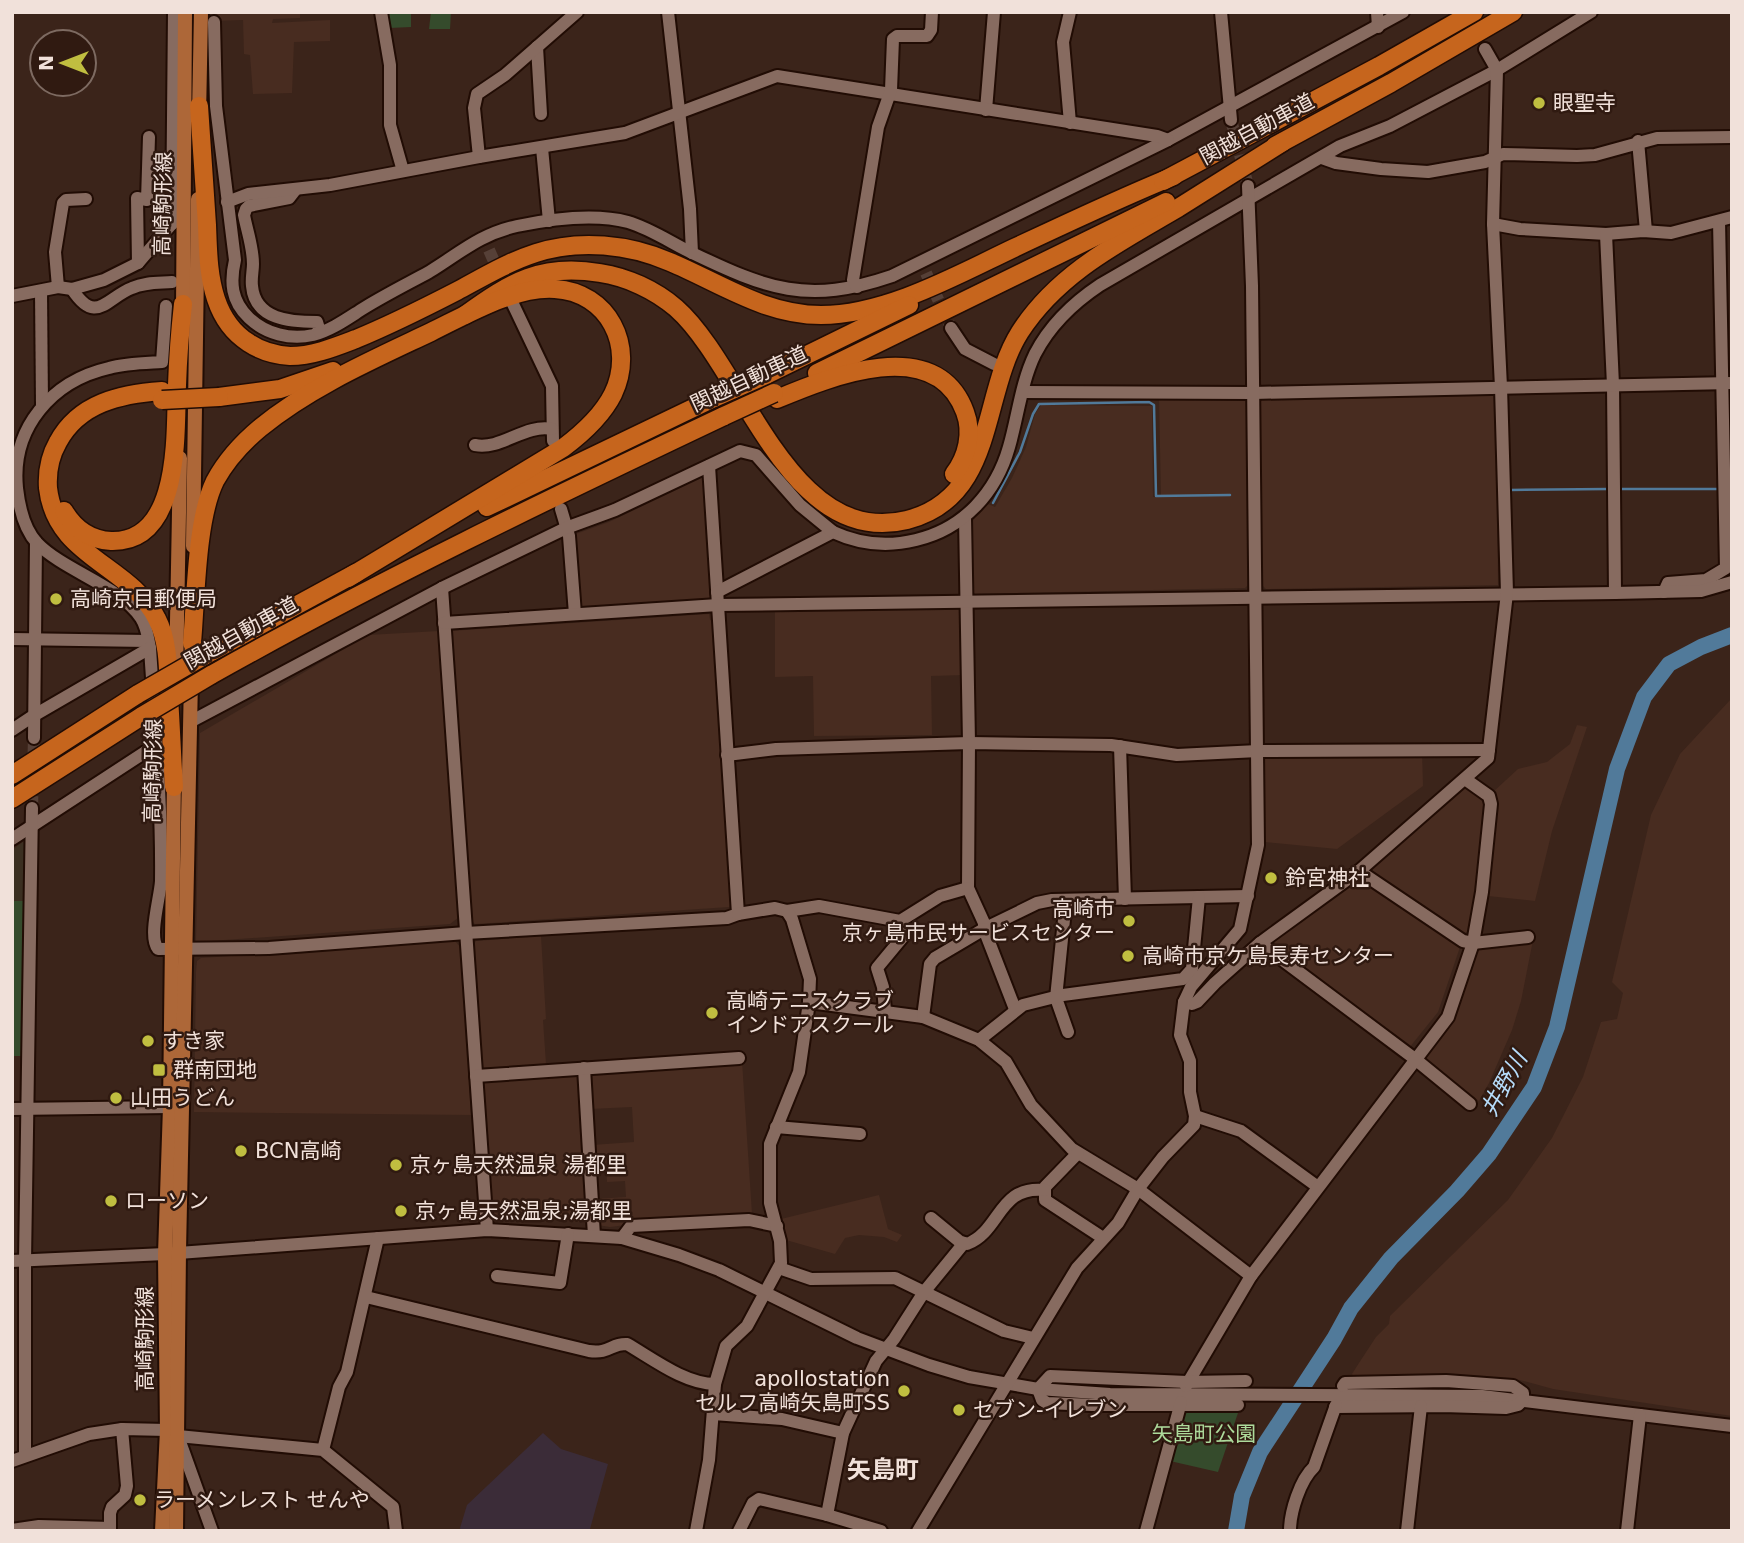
<svg xmlns="http://www.w3.org/2000/svg" width="1744" height="1543" font-family="'DejaVu Sans','Noto Sans JP',sans-serif">
  <style>
    .built { fill: #482c20 }
    .education { fill: #3b2f21 }
    .medical { fill: #3b2c38 }
    .green { fill: #354b2c }
    .lines { fill: none; stroke-linecap: round; stroke-linejoin: round }
    .stream { stroke: #517a9a; stroke-width: 2.5 }
    .river { stroke: #517a9a; stroke-width: 16 }
    .minor-tunnel { stroke: #564037; stroke-width: 12; stroke-dasharray: 12 6; stroke-linecap: butt }
    .minor-casing { stroke: #210c04; stroke-width: 16 }
    .major-casing { stroke: #210c04; stroke-width: 18 }
    .highway-casing { stroke: #210c04; stroke-width: 21 }
    .minor { stroke: #876b60; stroke-width: 12 }
    .major { stroke: #ad6738; stroke-width: 14 }
    .highway { stroke: #c6651d; stroke-width: 18 }
    .highway-bridge-casing { stroke: #210c04; stroke-width: 21; stroke-linecap: butt }
    .highway-bridge { stroke: #c6651d; stroke-width: 18 }
    .poi-dot { fill: #c0be40; stroke: #301a11; stroke-width: 2.5 }
    .labels { text-anchor: middle; dominant-baseline: central; stroke-width: 5; stroke-linejoin: round; paint-order: stroke }
    .poi-label { font-size: 21px; fill: #f1e1da; stroke: #301a11; text-anchor: start }
    .street-label { font-size: 21px; fill: #f1e1da; stroke: #301a11 }
    .park-label { font-size: 21px; fill: #adda9b; stroke: #301a11 }
    .water-label { font-size: 23px; font-style: italic; fill: #b6dcfa; stroke: #301a11 }
    .quarter-label { font-size: 24px; font-weight: bold; fill: #f1e1da; stroke: #301a11 }
  </style>
  <rect width="100%" height="100%" fill="#3b241a"/>
  <g class="built">
    <path d="M211,12h89v6l-27,1 -1,4 58,-3v21l-36,1 -2,51 -39,1 -3,-39 -6,-1 -1,-34 -32,1z"/>
    <path d="M1492,392l4,2 2,191 -232,4 -5,-5 -3,-185z"/>
    <path d="M1159,397l89,2 2,184 -5,5 -270,6 -6,-6 -1,-65 20,-19 7,3 17,-29 14,-31 9,-33 6,-9 111,1 1,91h8z"/>
    <path d="M703,477l3,3 8,122 -136,10 -5,-77 36,-13z"/>
    <path d="M959,608l5,3 1,64 -34,1 1,59 -118,1 -1,-60 -38,1v-67z"/>
    <path d="M709,614l1,6 3,1 18,282 -2,4 -254,17 -4,-4 -20,-289z"/>
    <path d="M439,631l20,286 -9,7 -254,18 4,-209 168,-98z"/>
    <path d="M1732,698v718l-179,-27 -33,-9 -166,-3 -2,-3 5,-8 19,-29 13,-13 1,-8 118,-116 44,-62 31,-61 18,-55 16,-3 6,-26 -11,-11 39,-167 29,-61z"/>
    <path d="M1577,725l10,2 -35,104 -17,70 -47,-5 10,-97 -5,-7 25,-23 29,-7 23,-18z"/>
    <path d="M1422,752l1,34 -86,63 -72,-7 -1,-84 5,-3z"/>
    <path d="M1463,788l6,1 14,9 3,9 -9,87 -10,38 -6,2 -89,-61v-8l85,-70z"/>
    <path d="M1355,879h8l97,68 -22,65 -29,36 -134,-101v-6z"/>
    <path d="M541,936l5,83 -3,1 3,44 -65,4 -8,-122 3,-5z"/>
    <path d="M1533,940l-12,61 -9,29 -23,53 -10,18 -56,-41v-4l54,-108 4,-3z"/>
    <path d="M455,941l6,7 10,167 -277,-3 2,-140 1,-11 4,-3z"/>
    <path d="M742,1061l10,153 -123,7 -3,4 -16,2 -12,-2 -2,-26 30,-2 -1,-16 -18,1 -1,-17 -12,1 -2,-21 42,-3 -2,-35 -42,2 -2,-36z"/>
    <path d="M582,1073l9,150 -41,-4 -59,-1 -10,-138z"/>
    <path d="M879,1195l9,34 14,6 -5,7 -13,-5 -25,-2 -14,3 -10,16 -49,-14 -5,-21z"/>
  </g>
  <path class="education" d="M23,842l2,3 -2,211h-11v-206z"/>
  <path class="medical" d="M543,1433l18,16 47,15 -18,65 4,2h-133l-1,-3 7,-23z"/>
  <g class="green">
    <path d="M388,12h23v15l-22,1z"/>
    <path d="M431,12h20l-1,17h-21z"/>
    <path d="M12,901h12l-1,155h-11z"/>
    <path d="M1240,1407l-22,65 -48,-11 15,-53z"/>
  </g>
  <g class="lines">
    <g class="stream">
      <path d="M1620,489h100"/>
      <path d="M1510,490l98,-1"/>
      <path d="M993,503l27,-51 13,-38 6,-10 110,-2 5,3 2,91 74,-1"/>
    </g>
    <path class="river" d="M1236,1531l6,-35 18,-44 74,-113 17,-31 40,-50 66,-67 32,-37 45,-67 23,-60 60,-258 27,-72 25,-33 32,-17 31,-12"/>
    <g class="minor-tunnel">
      <path d="M1231,120l17,66"/>
      <path d="M489,250l20,45"/>
      <path d="M926,273l25,55"/>
      <path d="M32,808l2,-70"/>
    </g>
    <g class="minor-casing">
      <g id="minor">
        <path d="M381,12l9,53v60l13,46"/>
        <path d="M668,12l22,197 2,44"/>
        <path d="M1221,12l10,108"/>
        <path d="M1377,12l1,15"/>
        <path d="M214,22l2,84 19,154c-5,22 -4,41 14,58 17,16 41,22 64,17 19,-5 35,-17 51,-27 21,-13 43,-24 65,-36 31,-19 51,-38 88,-46 34,-7 77,-13 111,-4 21,6 42,20 62,30 77,37 117,53 202,24l276,-136 235,-128"/>
        <path d="M537,47l4,67"/>
        <path d="M986,110l8,-98"/>
        <path d="M1070,123l-7,-81 7,-30"/>
        <path d="M1638,141l8,90"/>
        <path d="M542,148l7,73"/>
        <path d="M479,157l-5,-49 3,-14 28,-19 72,-63"/>
        <path d="M1322,158l14,5 45,6 47,3 57,-10 18,-8 74,2 18,-1 62,-17 75,-1"/>
        <path d="M296,189l-7,9 -40,8 -3,3 -2,6c3,16 9,32 9,49 0,7 -2,14 -1,22 3,34 39,36 65,36l3,10"/>
        <path d="M227,202l21,-8 82,-9 149,-28 146,-24 152,-57 380,60 11,4"/>
        <path d="M172,224l2,-212"/>
        <path d="M1493,224l27,5 86,5 37,-3 28,2 61,-16"/>
        <path d="M1606,234l7,151 2,208"/>
        <path d="M138,263l-1,-65 10,2 2,-63"/>
        <path d="M58,287l-3,-35 8,-49 3,-3 20,-1"/>
        <path d="M857,287l-4,-7 25,-153 13,-37 2,-51 4,-3h30l4,-6 1,-18"/>
        <path d="M72,289c24,37 34,9 60,-1 13,-6 26,-5 40,-6"/>
        <path d="M41,291l1,114"/>
        <path d="M12,296l46,-9 14,2 32,-9 34,-17 37,-43"/>
        <path d="M512,302l40,84 1,55"/>
        <path d="M166,306l-4,56c-18,1 -36,1 -53,6 -57,13 -98,60 -92,120 2,18 7,41 20,55 27,28 83,43 104,75 6,9 7,20 9,30 5,78 12,156 11,233 -1,17 -13,56 -3,68l111,-1 197,-15 261,-15 11,-4 -29,-448"/>
        <path d="M951,328l14,21 29,15"/>
        <path d="M1023,392l230,1 479,-10"/>
        <path d="M475,445c27,5 49,-21 77,-16"/>
        <path d="M561,509l8,27 6,78"/>
        <path d="M965,518l4,225 -1,145 16,35v6l53,-26 15,-3 196,-4"/>
        <path d="M442,588l45,642"/>
        <path d="M717,592l116,-60c26,12 55,15 83,8 47,-11 80,-47 93,-93 9,-31 12,-64 26,-93 15,-29 38,-51 65,-69l240,-139 50,-20 107,-56 94,-58"/>
        <path d="M1664,592l4,-9 38,-3 20,-12 -7,-347"/>
        <path d="M444,623l274,-18 897,-12 86,-2 31,-9"/>
        <path d="M12,639l136,2"/>
        <path d="M190,722l252,-134 124,-60 49,-18 125,-59 16,4 44,50 33,27"/>
        <path d="M12,730l21,-14 117,-68"/>
        <path d="M34,738l2,-196"/>
        <path d="M1120,746l5,153"/>
        <path d="M727,755l49,-6 193,-6 142,2 66,10 81,-4 231,-1"/>
        <path d="M12,839l144,-94"/>
        <path d="M1359,871l104,70 10,2 55,-6"/>
        <path d="M1066,900l-10,98 12,34"/>
        <path d="M738,914l37,-6 12,3 32,-5 81,15 40,-25 28,-8"/>
        <path d="M1260,943l155,116 55,45"/>
        <path d="M809,1002l114,15 56,23 27,22 25,43 41,44 66,40 113,87"/>
        <path d="M1184,1002l8,2 5,-2 18,-19 45,-40 99,-72 129,-113 19,-165 -6,-206 -8,-163 4,-154 -12,-21"/>
        <path d="M885,1011l-2,-24 -6,-19 29,-35"/>
        <path d="M923,1017l7,-53 5,-6 49,-29 31,80"/>
        <path d="M979,1040l44,-35 40,-10 120,-16 9,-10 7,-72"/>
        <path d="M584,1068l10,168"/>
        <path d="M476,1076l263,-18"/>
        <path d="M12,1109l158,-2"/>
        <path d="M1195,1116l46,15 77,56"/>
        <path d="M776,1127l84,7"/>
        <path d="M1078,1153l-33,34v13l58,38"/>
        <path d="M931,1218l28,23 8,3c34,-13 31,-59 78,-54"/>
        <path d="M622,1238l9,-12 118,-6 28,6"/>
        <path d="M12,1261l153,-7 322,-24 135,8 57,17 40,15 138,68 72,27 40,12 69,12 72,5 372,2 250,30"/>
        <path d="M779,1268l32,11 84,-1 109,53 29,7"/>
        <path d="M497,1276l63,7 8,-49"/>
        <path d="M366,1297l223,54c21,3 22,-8 38,-7 26,15 58,40 88,40"/>
        <path d="M1186,1386l65,-110 197,-259 25,-74 9,-51 9,-88 -2,-8 -24,-17"/>
        <path d="M1343,1386l2,-3 101,-2 67,5 10,7v7"/>
        <path d="M1238,1405h-146l-45,-2 -5,-3 -4,-11 12,-13 137,6 59,-1"/>
        <path d="M1335,1407l108,-1 63,2 12,-3 5,-5"/>
        <path d="M713,1414l69,5 61,14"/>
        <path d="M178,1436l145,14 70,57 3,24"/>
        <path d="M323,1450l16,-63 8,-15 31,-134"/>
        <path d="M25,1455v-194l7,-453"/>
        <path d="M12,1461l77,-27 33,-5 45,1 11,6 34,95"/>
        <path d="M827,1515l16,-82 33,-72 18,-22 30,-47 40,-49"/>
        <path d="M12,1530l27,-4 71,2"/>
        <path d="M110,1531v-18l2,-6 13,-12 2,-9 -5,-57"/>
        <path d="M696,1531l13,-71 6,-76 11,-38 21,-20 34,-63 -1,-22 -10,-38v-59l29,-72 10,-70 1,-23 -18,-60 -5,-8"/>
        <path d="M739,1531l14,-28 6,-4 68,16 54,16"/>
        <path d="M918,1531l159,-263 41,-45 20,-34 25,-32 31,-32 1,-9 -5,-24v-31l-10,-26 4,-33 7,-15 49,-58 18,-84 -6,-559 -4,-100"/>
        <path d="M1146,1531l35,-129"/>
        <path d="M1290,1531c0,-19 10,-51 24,-64l22,-62"/>
        <path d="M1407,1531l14,-125"/>
        <path d="M1627,1531l13,-116"/>
      </g>
    </g>
    <g class="major-casing">
      <g id="major">
        <path d="M199,116l2,-104"/>
        <path d="M183,312l2,-300"/>
        <path d="M193,546l5,-347"/>
        <path d="M176,676l4,-218"/>
        <path d="M162,1531l5,-101 -2,-176 5,-147 4,-331"/>
        <path d="M176,1531l3,-280 13,-618"/>
      </g>
    </g>
    <g class="highway-casing">
      <g id="highway">
        <path d="M199,106c3,40 5,79 8,119 1,24 1,50 9,74 6,18 17,34 33,44 12,8 26,12 41,13 23,0 45,-9 66,-17 34,-14 68,-31 101,-48 26,-14 51,-29 79,-38 43,-14 93,-9 134,9 50,21 95,53 151,53 65,0 136,-40 193,-67 53,-25 106,-50 160,-72"/>
        <path d="M1275,146l116,-63 122,-71"/>
        <path d="M1163,181l216,-115 95,-54"/>
        <path d="M465,315c46,-33 76,-52 135,-42 27,4 55,17 76,35 68,60 113,241 231,212 90,-23 73,-125 113,-188 38,-59 100,-90 158,-124 35,-22 70,-44 105,-66"/>
        <path d="M817,373l349,-171"/>
        <path d="M766,375l143,-70"/>
        <path d="M162,391c-42,3 -83,12 -104,51 -8,14 -11,31 -10,46 8,70 82,76 109,131 12,23 11,52 12,78 2,30 3,60 5,90"/>
        <path d="M219,397l61,-8 53,-18"/>
        <path d="M777,399c53,-22 159,-66 188,13 8,21 2,45 -11,62"/>
        <path d="M487,507l227,-109"/>
        <path d="M64,511c10,17 26,29 47,30 71,2 64,-110 66,-156 1,-28 3,-54 6,-81"/>
        <path d="M192,643c4,-45 4,-123 23,-162 11,-20 27,-38 45,-53 50,-41 112,-68 171,-96 35,-17 84,-46 124,-43 53,3 81,57 58,105 -11,22 -30,39 -50,54l-215,130"/>
        <path d="M211,652l145,-79"/>
        <path d="M211,675c167,-94 340,-177 513,-259"/>
        <path d="M12,775l126,-81"/>
        <path d="M12,799l130,-83"/>
      </g>
    </g>
    <use href="#minor" class="minor"/>
    <use href="#major" class="major"/>
    <use href="#highway" class="highway"/>
    <g class="highway-bridge-casing">
      <g id="highway-bridge">
        <path d="M714,398l52,-23"/>
        <path d="M162,400l57,-3"/>
        <path d="M724,416l50,-23"/>
        <path d="M138,694l73,-42"/>
        <path d="M142,716l69,-41"/>
      </g>
    </g>
    <use href="#highway-bridge" class="highway-bridge"/>
  </g>
  <g class="poi-dot">
    <circle cx="1539" cy="103" r="7"/>
    <circle cx="56" cy="599" r="7"/>
    <circle cx="1271" cy="878" r="7"/>
    <circle cx="1129" cy="921" r="7"/>
    <circle cx="1128" cy="956" r="7"/>
    <circle cx="712" cy="1013" r="7"/>
    <circle cx="148" cy="1041" r="7"/>
    <rect x="152" y="1063" width="14" height="14" rx="3.5"/>
    <circle cx="116" cy="1098" r="7"/>
    <circle cx="241" cy="1151" r="7"/>
    <circle cx="396" cy="1165" r="7"/>
    <circle cx="111" cy="1201" r="7"/>
    <circle cx="401" cy="1211" r="7"/>
    <circle cx="904" cy="1391" r="7"/>
    <circle cx="959" cy="1410" r="7"/>
    <circle cx="140" cy="1500" r="7"/>
  </g>
  <g class="labels">
    <g class="poi-label">
      <text x="1553" y="103">眼聖寺</text>
      <text x="70" y="599">高崎京目郵便局</text>
      <text x="1285" y="878">鈴宮神社</text>
      <text x="1115" y="909" text-anchor="end">高崎市<tspan x="1115" dy="24">京ヶ島市民サービスセンター</tspan></text>
      <text x="1142" y="956">高崎市京ケ島長寿センター</text>
      <text x="726" y="1001">高崎テニスクラブ<tspan x="726" dy="24">インドアスクール</tspan></text>
      <text x="162" y="1041">すき家</text>
      <text x="173" y="1070">群南団地</text>
      <text x="130" y="1098">山田うどん</text>
      <text x="255" y="1151">BCN高崎</text>
      <text x="410" y="1165">京ヶ島天然温泉 湯都里</text>
      <text x="125" y="1201">ローソン</text>
      <text x="415" y="1211">京ヶ島天然温泉;湯都里</text>
      <text x="890" y="1379" text-anchor="end">apollostation<tspan x="890" dy="24">セルフ高崎矢島町SS</tspan></text>
      <text x="973" y="1410">セブン-イレブン</text>
      <text x="154" y="1500">ラーメンレスト せんや</text>
    </g>
    <g class="street-label">
      <text transform="translate(1257 129) rotate(-28)">関越自動車道</text>
      <text transform="translate(163 204) rotate(-89)">高崎駒形線</text>
      <text transform="translate(749 379) rotate(-25)">関越自動車道</text>
      <text transform="translate(241 633) rotate(-29)">関越自動車道</text>
      <text transform="translate(153 771) rotate(-89)">高崎駒形線</text>
      <text transform="translate(145 1339) rotate(-90)">高崎駒形線</text>
    </g>
    <g class="park-label">
      <text x="1204" y="1434">矢島町公園</text>
    </g>
    <g class="water-label">
      <text transform="translate(1504 1084) rotate(-61)">井野川</text>
    </g>
    <g class="quarter-label">
      <text x="883" y="1470">矢島町</text>
    </g>
  </g>
  <rect width="1744" height="1543" fill="none" stroke="#f1e1da" stroke-width="28"/>
  <g transform="translate(63 63) rotate(270)"><circle r="33" fill="#301a11" stroke="#7d6a61" stroke-width="2"/>
  <path d="M0-5L12 26L0 18L-12 26Z" fill="#c0be40"/>
  <text y="-10" font-size="19" font-weight="bold" text-anchor="middle" fill="#f1e1da">N</text>
  </g>
</svg>
